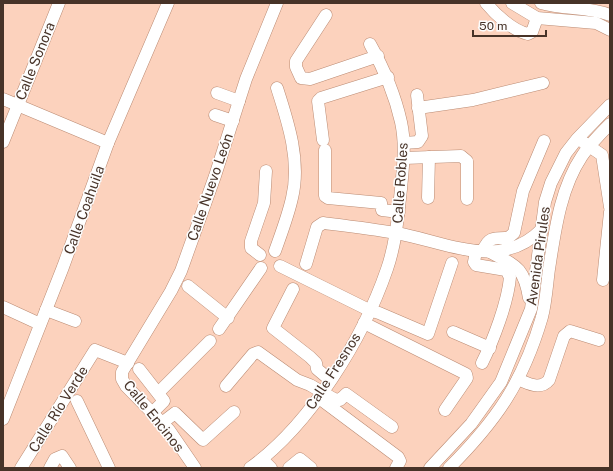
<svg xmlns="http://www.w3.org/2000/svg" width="613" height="471" font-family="'Public Sans',sans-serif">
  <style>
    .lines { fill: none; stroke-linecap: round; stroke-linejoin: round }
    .street-casing { stroke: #bb8b73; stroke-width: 13 }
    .street { stroke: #fff; stroke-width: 12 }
    .labels { text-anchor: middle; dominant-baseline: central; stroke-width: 3; stroke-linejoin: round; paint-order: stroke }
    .street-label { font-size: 14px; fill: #473328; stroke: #fdfdfd }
  </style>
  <rect width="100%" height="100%" fill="#fcd2bd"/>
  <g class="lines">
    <g class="street-casing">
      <g id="street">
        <path d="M486,3c9,11 27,28 42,31l4,-2 5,-14"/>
        <path d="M512,3l25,15 59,5 14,7"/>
        <path d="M541,3c23,7 47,3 69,12"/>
        <path d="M326,15l-30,46v6l5,11 9,1 68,-23"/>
        <path d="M217,93l22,8"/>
        <path d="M3,99l105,44"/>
        <path d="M418,108l55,-8 70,-17"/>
        <path d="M215,115l18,6"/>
        <path d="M323,140l-5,-39 3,-3 67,-21"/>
        <path d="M3,142l56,-139"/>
        <path d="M583,142l19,13 8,52"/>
        <path d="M404,143l14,-1 4,-6 -5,-41"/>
        <path d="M325,150v46l3,2 53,5 1,7 17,2"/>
        <path d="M404,158l57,-2 6,5v38"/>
        <path d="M428,198l1,-41"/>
        <path d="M275,251c6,-17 13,-35 17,-53 9,-37 -4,-76 -15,-110"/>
        <path d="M476,251l-2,11 2,3 30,5 4,7c-2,25 -17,64 -28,86"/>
        <path d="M483,251c5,-14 11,-13 25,-13l6,-5 9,-42 21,-50"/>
        <path d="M490,252c26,14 34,15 39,46"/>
        <path d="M260,255l-9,-7v-7l13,-38 2,-32"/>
        <path d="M306,264l11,-37 6,-4c24,3 49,6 73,10 51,9 104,39 146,-4"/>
        <path d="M280,266l89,44 10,3 49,21 24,-71"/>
        <path d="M603,280l7,-68"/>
        <path d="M188,286l40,32"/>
        <path d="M293,289l-20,39 37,29 6,6 1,6 13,11"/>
        <path d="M3,307l37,17"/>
        <path d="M46,310l29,11"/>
        <path d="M364,323l102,51 1,4 -22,32"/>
        <path d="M219,329l42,-61"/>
        <path d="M453,332l37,16"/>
        <path d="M139,369l25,32 -12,12"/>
        <path d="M518,379c10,5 23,11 31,1l15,-44 6,-5 29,9"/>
        <path d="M226,386l27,-32 5,-2 39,28 13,5 24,14 6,1 6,-6 46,33"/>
        <path d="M159,392l51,-51"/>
        <path d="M319,398l79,59 2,4 -4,7"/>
        <path d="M77,401l32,67"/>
        <path d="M3,419l60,-152 45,-124 60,-140"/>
        <path d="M162,423l13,-10 28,27 31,-28"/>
        <path d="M262,459l9,9"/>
        <path d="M21,468l74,-118 33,13"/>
        <path d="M50,468l5,-9 7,-3 8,12"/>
        <path d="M195,468l-26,-38 -43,-44 -4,-7v-7l49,-81 10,-20 34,-95 31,-97 31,-76"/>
        <path d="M250,468c60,-43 113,-129 137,-199 9,-26 11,-53 14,-80 2,-22 5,-44 0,-67 -6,-27 -17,-53 -31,-78"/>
        <path d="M289,468l11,-9 11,9"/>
        <path d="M430,468l41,-44 30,-42 30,-73 14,-107 6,-19 15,-30 11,-14 33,-34"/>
        <path d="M449,468c48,-48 74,-86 93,-151 4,-15 5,-33 7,-48 6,-38 11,-80 33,-113 8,-12 18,-22 28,-32"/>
      </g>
    </g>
    <use href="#street" class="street"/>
  </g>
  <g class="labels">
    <g class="street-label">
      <text transform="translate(35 61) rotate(-68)">Calle Sonora</text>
      <text transform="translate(400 183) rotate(-86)">Calle Robles</text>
      <text transform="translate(210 187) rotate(-71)">Calle Nuevo León</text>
      <text transform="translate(84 210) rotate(-70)">Calle Coahuila</text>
      <text transform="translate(538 256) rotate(-82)">Avenida Pirules</text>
      <text transform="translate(333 371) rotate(-57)">Calle Fresnos</text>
      <text transform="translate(58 409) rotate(-58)">Calle Río Verde</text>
      <text transform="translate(154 416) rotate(51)">Calle Encinos</text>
    </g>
  </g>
  <rect width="613" height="471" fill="none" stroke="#473328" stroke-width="8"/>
  <path d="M473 30v6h73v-6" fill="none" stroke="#473328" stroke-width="2"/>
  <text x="479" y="30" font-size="12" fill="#473328" stroke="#fdfdfd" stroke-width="3" paint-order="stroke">50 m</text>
</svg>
